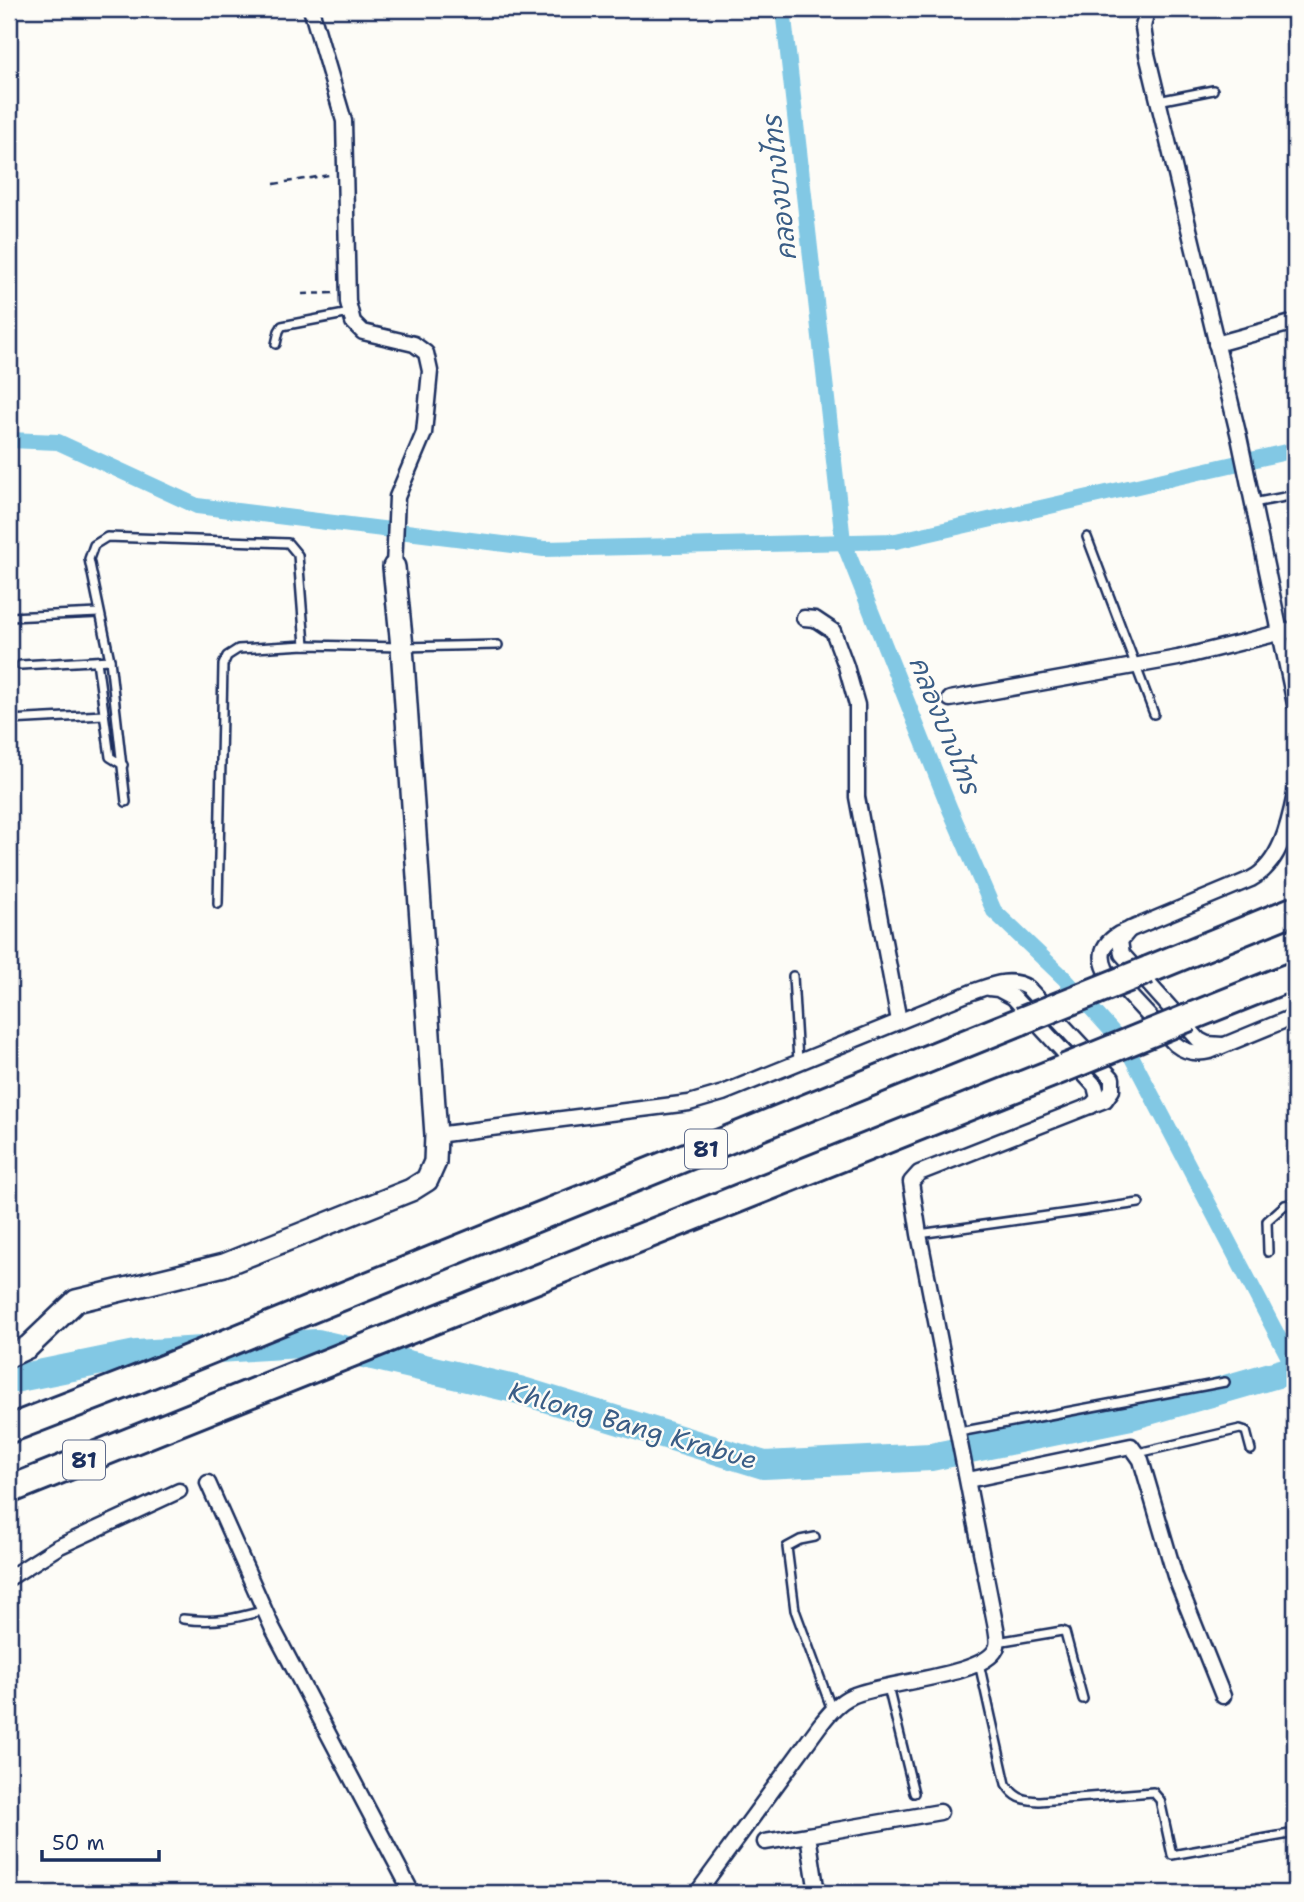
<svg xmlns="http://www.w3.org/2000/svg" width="1304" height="1902" font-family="'Shantell Sans','Playpen Sans Thai',sans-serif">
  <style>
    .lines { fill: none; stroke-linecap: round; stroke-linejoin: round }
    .canal { stroke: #82c8e4; stroke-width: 16 }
    .river { stroke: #82c8e4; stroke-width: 28 }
    .lane-casing { stroke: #1b2f5e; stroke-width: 12 }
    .street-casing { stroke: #1b2f5e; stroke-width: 19 }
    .secondary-casing { stroke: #1b2f5e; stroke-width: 26 }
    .highway-casing { stroke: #1b2f5e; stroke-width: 32 }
    .path { stroke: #1b2f5e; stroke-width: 2.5; stroke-dasharray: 7 5; stroke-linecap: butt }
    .lane { stroke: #fdfcf7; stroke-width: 7 }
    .street { stroke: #fdfcf7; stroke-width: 14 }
    .secondary { stroke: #fdfcf7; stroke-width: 21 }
    .highway { stroke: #fdfcf7; stroke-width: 26 }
    .highway-bridge-casing { stroke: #1b2f5e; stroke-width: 32; stroke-linecap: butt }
    .highway-bridge { stroke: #fdfcf7; stroke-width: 26 }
    .labels { text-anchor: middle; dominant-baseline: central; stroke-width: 5; stroke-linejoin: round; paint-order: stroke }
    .shield { fill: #fdfcf7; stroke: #5f6c8c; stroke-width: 2 }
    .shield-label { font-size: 23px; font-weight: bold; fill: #1b2f5e }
    .water-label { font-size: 26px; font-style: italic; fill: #3a5d86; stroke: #fdfcf7 }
  </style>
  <rect width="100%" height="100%" fill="#fdfcf7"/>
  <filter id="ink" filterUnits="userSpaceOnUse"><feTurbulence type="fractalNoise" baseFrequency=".0143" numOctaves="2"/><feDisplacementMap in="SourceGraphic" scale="14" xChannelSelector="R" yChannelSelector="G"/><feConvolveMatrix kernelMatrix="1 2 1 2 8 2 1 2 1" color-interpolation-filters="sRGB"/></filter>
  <g filter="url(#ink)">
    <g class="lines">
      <g class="canal">
        <path d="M783,9l60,532 106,266 45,104 70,67 63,70 168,321"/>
        <path d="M9,440l49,2 139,64 347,43 352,-8 399,-91"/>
      </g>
      <path class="river" d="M9,1380l127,-26 181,-11 202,47 245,75 167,-8 200,-41 164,-47"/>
      <g class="lane-casing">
        <g id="lane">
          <path d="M1158,101l55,-11"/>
          <path d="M276,344l3,-13 3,-5 68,-13"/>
          <path d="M1253,503l42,-8"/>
          <path d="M1087,537l67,177"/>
          <path d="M9,617l90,-4"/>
          <path d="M97,661l13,96 13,8"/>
          <path d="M21,665l89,-5"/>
          <path d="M9,720l95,-5"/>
          <path d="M126,802l-16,-142 -21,-101 5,-14 13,-8 181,6 10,12 7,90"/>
          <path d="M218,904l5,-239 4,-9 11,-7 67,-4 97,2 96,-2"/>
          <path d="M793,976l5,85"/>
          <path d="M919,1234l220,-31"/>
          <path d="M1268,1252l-1,-31 18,-16 10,-2"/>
          <path d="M959,1432l266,-50"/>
          <path d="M1138,1453l102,-24 6,2 5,19"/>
          <path d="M815,1537l-15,3 -13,7 8,63 37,100"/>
          <path d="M183,1619c32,4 51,0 82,-9"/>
          <path d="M997,1642l65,-11 3,1 18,67"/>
          <path d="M979,1663l27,121c9,14 16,16 33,17l114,-9 7,8 12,55 123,-22"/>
          <path d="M888,1687l26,106"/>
        </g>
      </g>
      <g class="street-casing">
        <g id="street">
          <path d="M311,9l33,112 4,181 5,20 10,10 51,12 12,9 4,18 -6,62 -27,64 -3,70"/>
          <path d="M1147,9l-4,18 4,27 92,383 56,267"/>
          <path d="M1216,344l79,-22"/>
          <path d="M804,618l11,1 18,12 13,35 11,39v92l42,224"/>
          <path d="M950,699l228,-41 117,-29"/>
          <path d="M1295,794c-6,30 -15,70 -44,85l-132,55c-15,9 -21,19 -13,36l69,74c11,9 22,10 35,7l85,-35"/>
          <path d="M1130,929l-10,12 2,13 77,86 8,4 15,1"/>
          <path d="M989,988l9,1 15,8 82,89 3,12 -7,8"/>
          <path d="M436,1135l253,-32 34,-10 249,-101c18,-6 38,-16 56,-4l84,90v12l-7,10 -186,73 -8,9 8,52 77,394c1,6 3,15 0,21 -14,28 -114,33 -144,47 -14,6 -23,18 -32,29l-123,168"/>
          <path d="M968,1480l163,-34 10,14 34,116 48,120"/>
          <path d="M208,1483l64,144 140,266"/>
          <path d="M9,1578l49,-31 121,-56"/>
          <path d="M765,1842l43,-7"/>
          <path d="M817,1893l-9,-58 132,-23"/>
        </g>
      </g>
      <g class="secondary-casing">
        <path id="secondary" d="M9,1356l19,-9 48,-46 148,-36 187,-75 16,-10 8,-18 1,-27 -34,-488 -8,-80"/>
      </g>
      <g class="highway-casing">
        <g id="highway">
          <path d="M1148,970l147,-60"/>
          <path d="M1190,1017l105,-42"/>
          <path d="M9,1429l132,-51 880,-357"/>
          <path d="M9,1490l1056,-422"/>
        </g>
      </g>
      <g class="path">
        <path d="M274,184l55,-9"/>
        <path d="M302,294l31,-1"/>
      </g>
      <use href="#lane" class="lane"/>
      <use href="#street" class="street"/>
      <use href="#secondary" class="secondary"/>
      <use href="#highway" class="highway"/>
      <g class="highway-bridge-casing">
        <g id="highway-bridge">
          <path d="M1021,1021l127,-51"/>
          <path d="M1065,1068l125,-51"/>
        </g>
      </g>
      <use href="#highway-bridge" class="highway-bridge"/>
    </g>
  </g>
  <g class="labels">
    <g class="shield">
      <rect x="685" y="1129.5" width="42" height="39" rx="5"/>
      <rect x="63" y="1440.5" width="42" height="39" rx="5"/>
    </g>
    <g class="shield-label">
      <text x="706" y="1149">81</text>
      <text x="84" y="1460">81</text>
    </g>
    <g class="water-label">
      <text transform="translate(779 188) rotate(-96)">คลองบางไทร</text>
      <text transform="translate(945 725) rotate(68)">คลองบางไทร</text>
      <text transform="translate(633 1425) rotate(16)">Khlong Bang Krabue</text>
    </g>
  </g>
  <rect width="1304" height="1902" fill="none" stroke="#fdfcf7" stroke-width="35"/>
  <rect x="18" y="18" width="1269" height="1867" fill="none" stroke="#1b2f5e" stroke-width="2.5" filter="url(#ink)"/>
  <path d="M42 1850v10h117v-10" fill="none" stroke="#1b2f5e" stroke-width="3.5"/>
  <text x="52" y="1850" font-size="21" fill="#1b2f5e" stroke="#fdfcf7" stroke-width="5" paint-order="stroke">50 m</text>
</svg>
